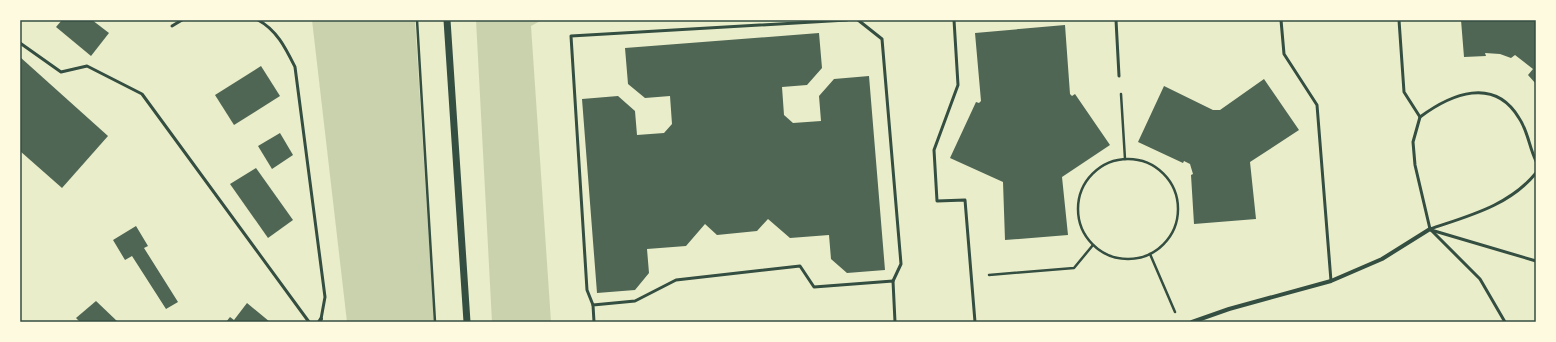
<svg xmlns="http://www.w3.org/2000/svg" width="1556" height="342" font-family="Quicksand,sans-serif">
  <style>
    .green { fill: #cad2ad }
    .building { fill: #4f6655 }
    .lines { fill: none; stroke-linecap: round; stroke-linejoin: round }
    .path { stroke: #344e41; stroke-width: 2.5 }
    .service { stroke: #344e41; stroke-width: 3 }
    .minor { stroke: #344e41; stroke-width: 4 }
    .tertiary { stroke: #344e41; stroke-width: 7 }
    .neatline { fill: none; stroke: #344e41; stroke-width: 1.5 }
  </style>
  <rect width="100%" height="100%" fill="#e9edc9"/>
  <g class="green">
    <path d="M312,20h103l19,302h-87z"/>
    <path d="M476,20h66l-11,6 20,296h-59z"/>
  </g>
  <g class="building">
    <path d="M62,20h30l17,13 -18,23 -35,-29z"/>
    <path d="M1461,20h75v64l-8,-9 5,-6 -18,-14 -4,3 -11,-4 -15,-1 1,3 -22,1z"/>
    <path d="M1065,25l5,69 2,2 3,-2 35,51 -48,32 6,58 -63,5 -2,-58 -53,-24 26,-56 3,1 2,-2 -6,-68z"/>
    <path d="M819,33l3,35 -15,17 -25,2 2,28 9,8 28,-2 -2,-25 15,-17 35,-3 16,194 -38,3 -16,-14 -2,-24 -39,3 -22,-19 -11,12 -40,4 -12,-11 -19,22 -39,3 2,24 -14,17 -38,3 -15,-194 36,-3 17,15 2,24 27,-2 8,-9 -2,-28 -25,2 -17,-14 -3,-36z"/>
    <path d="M20,57l88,79 -46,52 -42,-37z"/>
    <path d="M261,66l19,30 -46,29 -19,-30z"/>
    <path d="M1264,79l35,51 -49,32 6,57 -62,5 -3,-49 2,-1 -3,-10 -6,-3 -1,2 -45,-21 26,-56 49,24h7z"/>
    <path d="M280,133l13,22 -21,14 -14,-23z"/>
    <path d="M256,168l37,52 -25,18 -38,-54z"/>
    <path d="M136,226l12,20 -4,2 34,54 -12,7 -34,-53 -7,4 -12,-20z"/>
    <path d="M96,301l22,21h-38l-4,-4z"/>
    <path d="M247,303l23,19h-44l4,-5 4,3z"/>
  </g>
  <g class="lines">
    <g class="path">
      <path d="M417,20l18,302"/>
      <path d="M1121,94l4,65"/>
      <circle cx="1128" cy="209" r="50"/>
      <path d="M1150,254l25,58"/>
      <path d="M989,275l85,-7 19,-23"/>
    </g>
    <g class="service">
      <path d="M258,20c19,10 28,29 37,47l30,230 -4,22"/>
      <path d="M858,20l24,19 19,225 -8,17"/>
      <path d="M954,20l4,65 -24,65 3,51 28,-1 10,122"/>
      <path d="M1116,20l3,56"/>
      <path d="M1281,20l3,34 33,51 14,176"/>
      <path d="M1399,20l5,72 16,25 -7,25 2,23 15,64 50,50 25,43"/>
      <path d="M172,26l10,-6"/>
      <path d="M20,43l41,29 26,-6 55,28 167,228"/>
      <path d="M1420,117c31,-23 74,-41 99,1 9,13 10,29 17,43"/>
      <path d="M1430,229c38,-13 79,-23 106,-56"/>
      <path d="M1431,230l105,31"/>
      <path d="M593,305l-6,-15 -16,-254 276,-16"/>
      <path d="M594,322l-1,-17 42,-4 41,-21 124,-14 14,21 79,-6 2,41"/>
    </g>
    <g class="minor">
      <path d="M319,322l2,-3"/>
      <path d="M1192,322l37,-13 102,-28 51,-22 48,-30"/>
    </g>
    <path class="tertiary" d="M447,20l20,302"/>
  </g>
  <rect width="1556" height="342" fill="none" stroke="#fefae0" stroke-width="42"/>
  <rect x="21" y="21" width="1514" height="300" class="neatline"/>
</svg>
